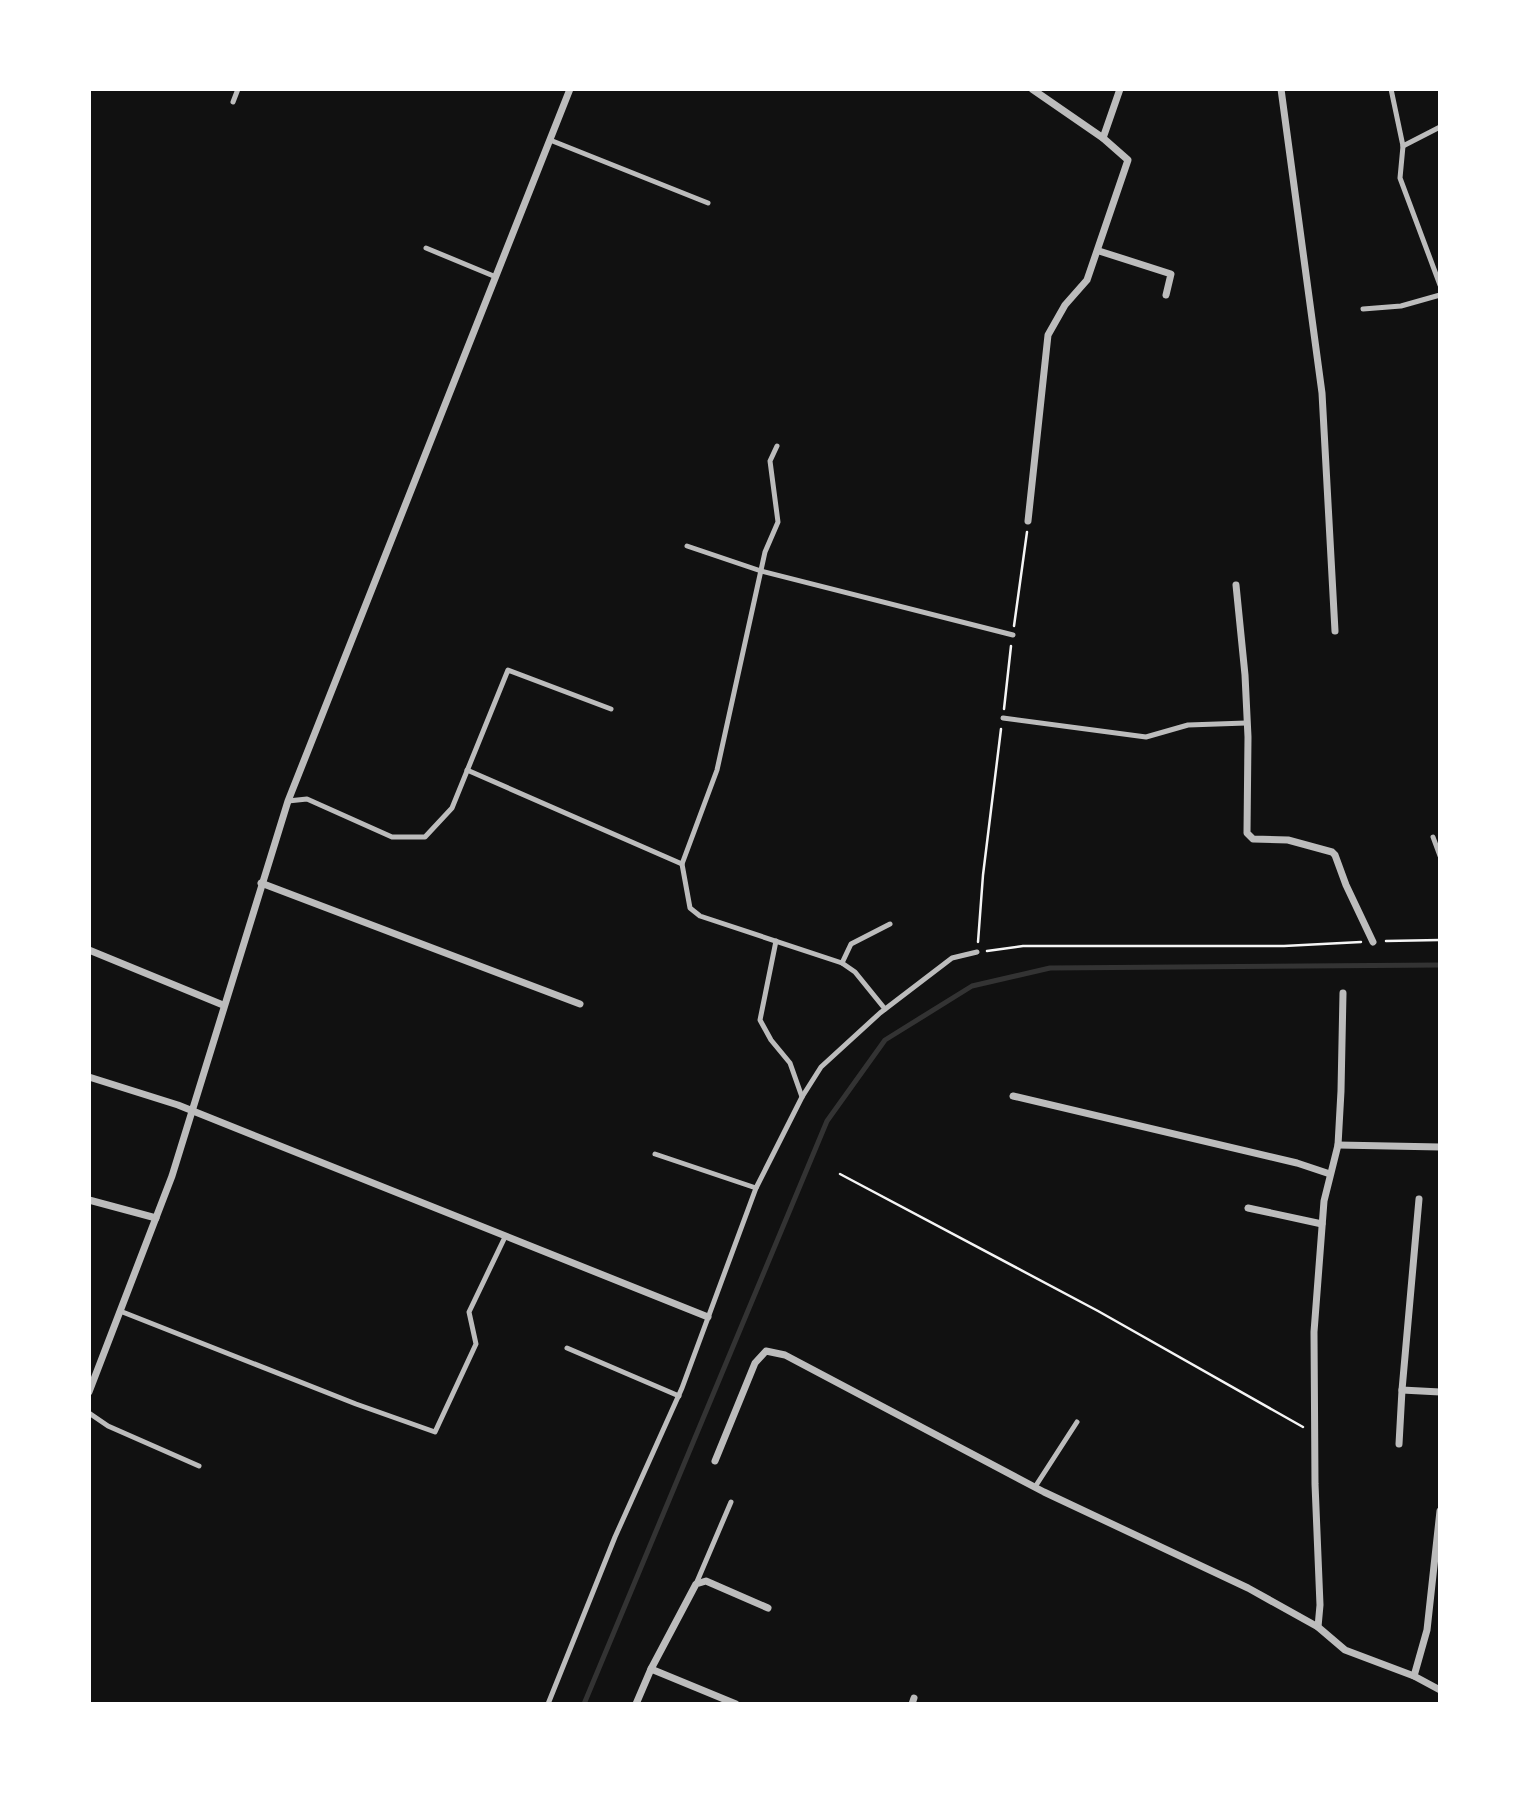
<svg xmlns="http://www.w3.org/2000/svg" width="1529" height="1793" font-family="'Playfair Display',serif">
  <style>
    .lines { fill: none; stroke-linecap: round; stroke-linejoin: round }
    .stream { stroke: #333; stroke-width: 5 }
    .path { stroke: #f5f5f5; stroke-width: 2.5 }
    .service { stroke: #bcbcbc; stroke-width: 5 }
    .minor { stroke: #bcbcbc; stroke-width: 7 }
  </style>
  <rect width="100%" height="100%" fill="#111"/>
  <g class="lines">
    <path class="stream" d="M584,1704l243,-583 58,-81 87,-54 78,-18 390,-3"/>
    <g class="path">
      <path d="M1014,626l13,-94"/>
      <path d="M1004,709l7,-63"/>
      <path d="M1386,941l54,-1"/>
      <path d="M978,942l5,-67 18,-146"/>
      <path d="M987,951l36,-5h261l77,-4"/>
      <path d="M840,1174l258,137 205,116"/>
    </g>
    <g class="service">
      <path d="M1391,89l12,57 -3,32 40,107"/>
      <path d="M233,102l5,-13"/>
      <path d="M550,140l158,63"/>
      <path d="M1403,146l37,-19"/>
      <path d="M426,248l70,29"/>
      <path d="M1363,309l38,-3 39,-11"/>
      <path d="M687,546l74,25 252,64"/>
      <path d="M1003,718l143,19 42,-12 58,-2"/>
      <path d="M467,770l215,94 35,-94 48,-218 13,-30 -8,-61 7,-15"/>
      <path d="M288,801l19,-2 85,38h33l27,-29 56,-138 103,39"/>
      <path d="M1433,837l7,19"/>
      <path d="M682,864l8,44 10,8 142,47 13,9 30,37"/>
      <path d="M776,941l-16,79 11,20 19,23 12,34"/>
      <path d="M842,963l9,-19 39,-20"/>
      <path d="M655,1154l101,34"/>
      <path d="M120,1311l236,93 79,28 41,-88 -7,-32 36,-75"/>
      <path d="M567,1348l112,48"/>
      <path d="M89,1413l19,13 91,40"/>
      <path d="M1035,1487l42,-65"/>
      <path d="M696,1584l35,-82"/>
      <path d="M548,1704l67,-167 67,-149 74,-200 46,-91 19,-30 59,-54 72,-55 25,-6"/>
    </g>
    <g class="minor">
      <path d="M1032,89l71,49 17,-49"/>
      <path d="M1281,89l41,304 13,238"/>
      <path d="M1099,251l72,23 -5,21"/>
      <path d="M1028,521l20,-186 17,-30 22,-25 41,-120 -25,-22"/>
      <path d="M1236,585l9,90 3,62 -1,96 6,6 35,1 44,12 3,3 11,30 27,57"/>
      <path d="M261,883l319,121"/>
      <path d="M89,950l134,55"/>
      <path d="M1343,993l-2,98 -3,54 -14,56 -10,131 1,152 5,121 -2,22 27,23 69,26 26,14"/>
      <path d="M89,1077l89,28 530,212"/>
      <path d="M1013,1096l284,67 33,11"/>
      <path d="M1338,1145l102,2"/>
      <path d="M1419,1199l-17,191 38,2"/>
      <path d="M89,1200l67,18"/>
      <path d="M1248,1208l74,16"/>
      <path d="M89,1392l83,-216 116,-375 282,-712"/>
      <path d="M1399,1444l3,-54"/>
      <path d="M715,1461l40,-98 11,-12 19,4 259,137 204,96 70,39"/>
      <path d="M1414,1676l13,-46 13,-119"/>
      <path d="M636,1704l15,-35"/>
      <path d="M736,1704l-85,-35 45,-85 10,-3 62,27"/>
      <path d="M912,1704l2,-6"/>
    </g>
  </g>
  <rect width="1529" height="1793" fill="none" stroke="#ffffff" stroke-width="182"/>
</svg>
